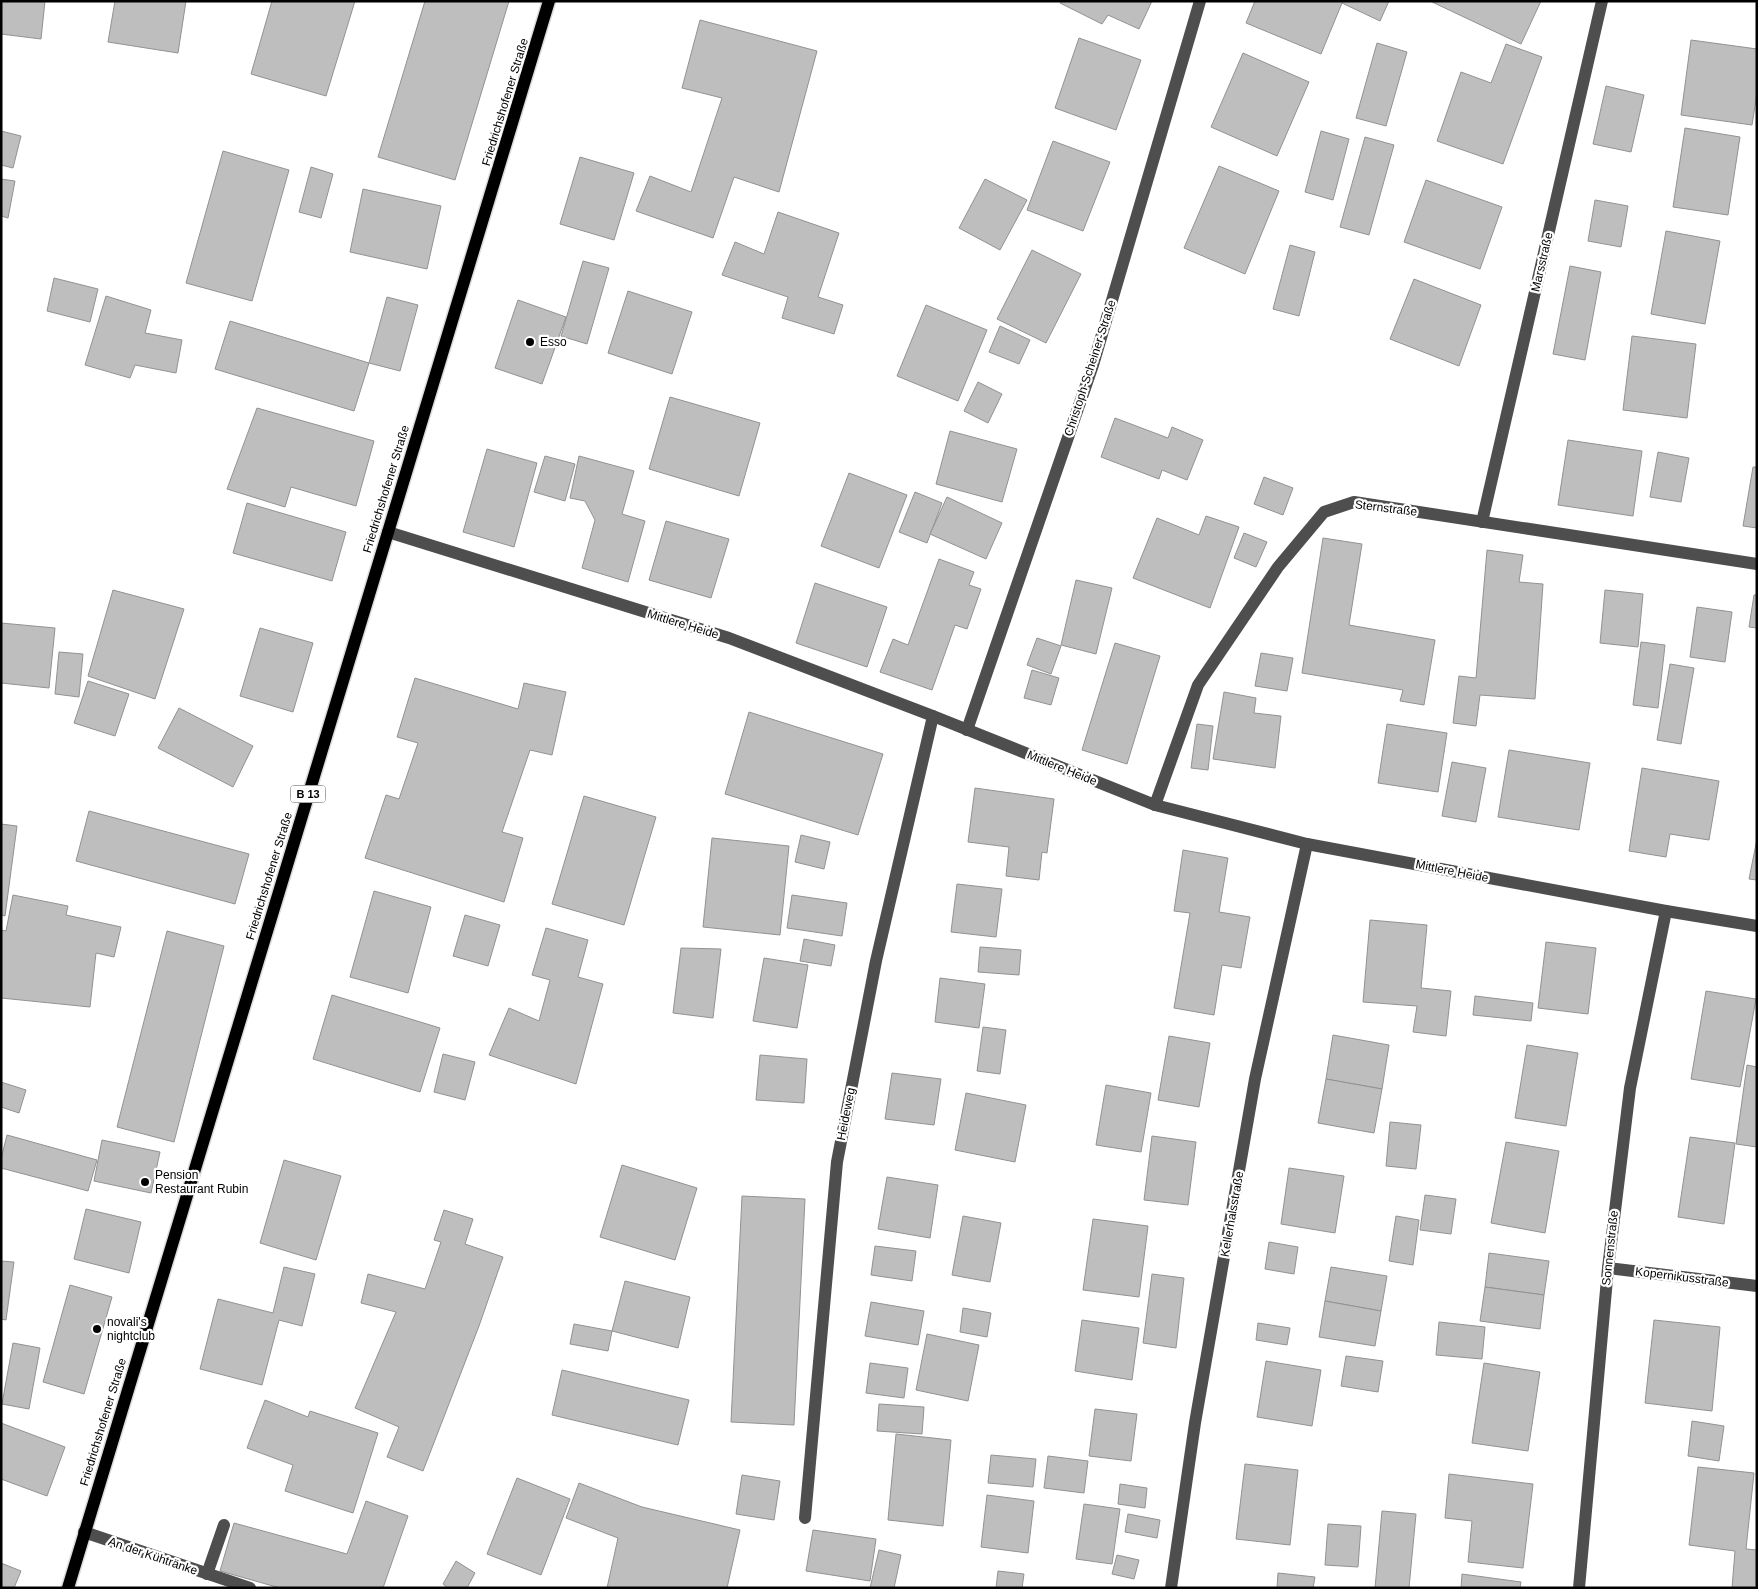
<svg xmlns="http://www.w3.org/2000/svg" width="1758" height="1589" font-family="Helvetica,sans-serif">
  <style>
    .building { fill: #bebebe; stroke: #929292 }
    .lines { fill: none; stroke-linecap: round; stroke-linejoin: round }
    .major-casing { stroke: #dbdbdb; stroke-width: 15 }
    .minor { stroke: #4e4e4e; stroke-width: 12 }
    .major { stroke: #000; stroke-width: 12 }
    .poi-dot { fill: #000; stroke: #fff; stroke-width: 2 }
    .labels { text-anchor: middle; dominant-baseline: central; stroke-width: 4.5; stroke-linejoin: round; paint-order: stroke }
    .shield { fill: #fff; stroke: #4c4c4c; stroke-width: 1 }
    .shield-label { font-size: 11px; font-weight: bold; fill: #000 }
    .street-label { font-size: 12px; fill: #000; stroke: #fff }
    .poi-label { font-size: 12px; fill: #000; stroke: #fff; text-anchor: start }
  </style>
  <rect width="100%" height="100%" fill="#fff"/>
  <g class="building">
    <path d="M1,1h44l-4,38 -40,-5z"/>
    <path d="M115,1h71l-8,52 -70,-11z"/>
    <path d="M272,1h83l-29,95 -75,-22z"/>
    <path d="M425,1h84l-54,179 -77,-23z"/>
    <path d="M1061,1h91l-13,28 -31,-14 -6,9 -42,-21z"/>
    <path d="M1255,1h134l-9,20 -38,-18 -21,51 -75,-31z"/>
    <path d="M1430,1h111l-20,43z"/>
    <path d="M700,20l117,31 -38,141 -45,-15 -21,61 -77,-27 14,-35 41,16 31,-94 -40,-10z"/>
    <path d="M1079,38l62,22 -25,70 -61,-22z"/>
    <path d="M1691,40l66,9v44l-5,32 -71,-10z"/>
    <path d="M1377,43l30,9 -21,74 -30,-8z"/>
    <path d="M1506,44l36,13 -39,107 -66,-23 24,-69 30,11z"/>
    <path d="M1243,53l66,29 -32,74 -66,-29z"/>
    <path d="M1606,86l38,9 -13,57 -38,-8z"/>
    <path d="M1685,128l55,9 -12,78 -55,-8z"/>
    <path d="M1,131l20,5 -8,32 -12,-3z"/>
    <path d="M1321,131l28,8 -16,61 -28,-8z"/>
    <path d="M1365,137l29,8 -25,90 -29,-8z"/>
    <path d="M1053,141l57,21 -27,69 -56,-21z"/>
    <path d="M223,151l66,19 -37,131 -66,-18z"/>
    <path d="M580,157l54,16 -20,67 -54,-16z"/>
    <path d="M1219,166l60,25 -34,83 -61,-26z"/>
    <path d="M311,167l22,7 -12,44 -22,-6z"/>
    <path d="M1,179l14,2 -7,37 -7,-2z"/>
    <path d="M985,179l42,21 -27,50 -41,-22z"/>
    <path d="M1426,180l76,27 -22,62 -76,-27z"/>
    <path d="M363,189l78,17 -14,63 -77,-17z"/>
    <path d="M1595,200l33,6 -7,41 -33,-6z"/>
    <path d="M778,212l61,21 -21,64 25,8 -9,29 -52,-16 6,-21 -66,-22 13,-33 29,12z"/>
    <path d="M1666,231l54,10 -15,83 -54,-10z"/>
    <path d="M1290,245l25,7 -16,64 -26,-7z"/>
    <path d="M1032,250l49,24 -35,69 -49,-24z"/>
    <path d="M583,261l26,7 -22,76 -26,-8z"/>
    <path d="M1570,266l31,6 -16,88 -32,-6z"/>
    <path d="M54,278l44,11 -8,33 -43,-11z"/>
    <path d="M1414,279l67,26 -22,61 -69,-27z"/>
    <path d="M628,291l64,21 -20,62 -64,-21z"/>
    <path d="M106,296l45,14 -6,23 37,7 -6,33 -41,-8 -5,13 -45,-13z"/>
    <path d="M387,297l31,8 -18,66 -31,-8z"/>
    <path d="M518,300l48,17 -24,67 -47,-16z"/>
    <path d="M926,305l61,25 -29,71 -61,-25z"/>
    <path d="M230,321l139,42 -15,48 -139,-42z"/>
    <path d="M1000,326l30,14 -11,24 -30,-12z"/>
    <path d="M1632,336l64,8 -9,74 -64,-8z"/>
    <path d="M978,382l24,12 -14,29 -24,-12z"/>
    <path d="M670,397l90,26 -21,73 -90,-27z"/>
    <path d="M257,408l117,33 -18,65 -65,-19 -6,20 -58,-18z"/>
    <path d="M1115,418l53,20 4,-11 31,13 -16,40 -25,-10 -3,9 -58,-22z"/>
    <path d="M950,431l67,18 -15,53 -66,-18z"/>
    <path d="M1568,440l74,11 -9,65 -75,-11z"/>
    <path d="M487,449l50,14 -23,84 -51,-15z"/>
    <path d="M1658,452l31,6 -8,44 -31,-5z"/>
    <path d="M545,456l30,8 -10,37 -31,-9z"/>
    <path d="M579,456l55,15 -12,43 23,7 -17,61 -46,-14 13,-48 -10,-19 -15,-3z"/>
    <path d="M1753,467h4v61l-14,-2z"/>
    <path d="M849,473l58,22 -28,73 -58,-22z"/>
    <path d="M1264,477l29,11 -10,27 -29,-11z"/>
    <path d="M915,492l27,11 -15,40 -28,-11z"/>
    <path d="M947,497l55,26 -16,36 -56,-25z"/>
    <path d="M247,503l99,29 -14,49 -99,-28z"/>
    <path d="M1206,516l33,11 -29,81 -77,-30 24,-60 42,17z"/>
    <path d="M666,521l63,18 -18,59 -62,-18z"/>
    <path d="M1244,533l23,9 -11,25 -22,-9z"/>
    <path d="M1323,538l39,6 -13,81 86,15 -11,65 -24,-4 3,-11 -101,-17z"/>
    <path d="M1487,550l36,5 -4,27 24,2 -8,115 -55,-4 -4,31 -23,-3 6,-47 17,2z"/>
    <path d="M939,559l35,13 -5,13 12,4 -14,40 -12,-4 -23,65 -52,-18 13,-33 15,6z"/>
    <path d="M1076,580l36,8 -16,66 -35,-9z"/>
    <path d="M815,583l72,24 -20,60 -71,-24z"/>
    <path d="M113,590l71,19 -29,90 -67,-23z"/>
    <path d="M1605,590l38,4 -5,53 -38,-4z"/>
    <path d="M1754,595h3v33l-8,-1z"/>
    <path d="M1697,607l35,5 -7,50 -35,-5z"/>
    <path d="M1,623l54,5 -6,60 -48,-5z"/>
    <path d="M260,628l53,15 -20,69 -53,-16z"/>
    <path d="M1037,638l24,8 -10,28 -24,-9z"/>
    <path d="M1641,642l24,3 -7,63 -25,-3z"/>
    <path d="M1115,643l45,13 -33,108 -45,-14z"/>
    <path d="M59,652l24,2 -4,43 -24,-3z"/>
    <path d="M1261,653l32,5 -6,33 -32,-5z"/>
    <path d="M1670,664l24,4 -13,76 -24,-4z"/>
    <path d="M1032,670l27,8 -8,27 -27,-7z"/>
    <path d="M415,678l103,31 6,-26 42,9 -14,63 -22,-5 -28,82 21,6 -19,64 -139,-44 21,-63 13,4 19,-56 -21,-6z"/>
    <path d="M88,681l41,13 -14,42 -41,-13z"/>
    <path d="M1224,692l32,6 -2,15 27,3 -6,52 -62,-9z"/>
    <path d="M179,708l74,38 -20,41 -75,-39z"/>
    <path d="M749,712l134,42 -25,81 -133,-41z"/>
    <path d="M1197,724l16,2 -5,44 -17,-2z"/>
    <path d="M1387,724l60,9 -9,59 -60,-9z"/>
    <path d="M1509,750l81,13 -11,67 -81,-13z"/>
    <path d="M1452,762l34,6 -10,54 -34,-6z"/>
    <path d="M1642,768l77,13 -10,59 -39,-6 -4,23 -37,-6z"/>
    <path d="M975,788l79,11 -7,54 -5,-1 -3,28 -33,-4 3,-29 -41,-5z"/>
    <path d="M584,796l72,21 -32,108 -72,-21z"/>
    <path d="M89,811l160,43 -14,50 -159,-43z"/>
    <path d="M1,824l16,2 -12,90 -4,-1z"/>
    <path d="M801,835l29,7 -6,27 -29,-7z"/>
    <path d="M712,838l77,8 -9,89 -77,-8z"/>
    <path d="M1757,839v41l-8,-1z"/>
    <path d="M1183,850l45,8 -9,54 31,5 -9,51 -19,-3 -8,50 -40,-7 16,-95 -16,-2z"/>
    <path d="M957,884l45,5 -6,48 -45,-5z"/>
    <path d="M374,891l57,16 -23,86 -58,-16z"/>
    <path d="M13,895l55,11 -2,9 55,12 -7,30 -18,-4 -6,54 -89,-9v-68l5,1z"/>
    <path d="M792,895l55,8 -5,33 -55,-8z"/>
    <path d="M465,915l35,10 -12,41 -35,-10z"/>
    <path d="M1370,920l57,5 -6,63 30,3 -5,45 -33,-4 4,-26 -54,-4z"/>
    <path d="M546,928l42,12 -10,37 25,7 -27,100 -87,-29 20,-47 30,13 11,-41 -18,-5z"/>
    <path d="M167,931l57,15 -50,196 -57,-15z"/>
    <path d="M804,939l31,6 -4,21 -31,-5z"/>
    <path d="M1546,942l50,6 -8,66 -50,-6z"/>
    <path d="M980,947l41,3 -2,25 -41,-3z"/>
    <path d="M681,948l40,1 -8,69 -40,-5z"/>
    <path d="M764,958l44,7 -11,63 -44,-7z"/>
    <path d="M940,978l45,6 -6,44 -44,-6z"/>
    <path d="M1706,991l50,8 -16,88 -49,-8z"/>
    <path d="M332,995l108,33 -20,64 -107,-33z"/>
    <path d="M1475,996l58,7 -2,18 -58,-6z"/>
    <path d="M983,1027l23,3 -6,44 -23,-3z"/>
    <path d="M1333,1035l56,10 -7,44 -56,-10z"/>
    <path d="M1169,1036l41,7 -11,64 -41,-7z"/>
    <path d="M1527,1045l51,8 -12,73 -51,-8z"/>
    <path d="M443,1054l32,8 -10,38 -31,-8z"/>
    <path d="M760,1055l47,4 -3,44 -48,-3z"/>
    <path d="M1747,1065l10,2v80l-21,-3z"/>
    <path d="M892,1073l49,6 -7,46 -49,-6z"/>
    <path d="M1326,1079l56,10 -8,44 -56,-10z"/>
    <path d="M1,1082l25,8 -7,23 -18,-6z"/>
    <path d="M1106,1085l45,8 -10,59 -45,-7z"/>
    <path d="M966,1093l60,12 -11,57 -60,-12z"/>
    <path d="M1390,1122l31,3 -5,44 -30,-3z"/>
    <path d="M7,1135l90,25 -9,31 -87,-23v-9z"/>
    <path d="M1152,1136l44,6 -8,63 -44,-5z"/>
    <path d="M1690,1137l45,6 -11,81 -46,-7z"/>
    <path d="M102,1140l58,12 -9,41 -57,-12z"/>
    <path d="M1506,1142l53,9 -14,82 -54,-10z"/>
    <path d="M284,1160l57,16 -25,84 -56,-17z"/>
    <path d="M622,1165l75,23 -22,72 -75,-23z"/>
    <path d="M1289,1168l55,8 -9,57 -54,-9z"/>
    <path d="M887,1177l51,8 -8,53 -52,-9z"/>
    <path d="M1425,1195l31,4 -5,35 -31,-4z"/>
    <path d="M742,1196l63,3 -11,226 -63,-3z"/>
    <path d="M86,1209l55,13 -12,51 -55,-14z"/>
    <path d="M444,1210l29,9 -8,25 38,13 -24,69 -56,145 -36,-14 12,-30 -44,-19 41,-96 -35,-9 7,-29 57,15 16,-47 -7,-2z"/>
    <path d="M963,1216l38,7 -11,59 -38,-7z"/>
    <path d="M1396,1216l23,4 -6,45 -24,-4z"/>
    <path d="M1093,1219l55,7 -9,71 -56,-7z"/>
    <path d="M1269,1242l29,5 -4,27 -29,-5z"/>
    <path d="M875,1246l41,5 -4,30 -41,-6z"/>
    <path d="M1489,1253l60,8 -5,34 -59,-8z"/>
    <path d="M1,1261l13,1 -8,58 -5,-1z"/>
    <path d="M284,1267l31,7 -13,52 -23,-6 -17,65 -62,-16 18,-70 55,14z"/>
    <path d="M1331,1267l56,9 -6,35 -56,-10z"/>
    <path d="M1152,1274l32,4 -8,70 -33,-5z"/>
    <path d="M625,1281l65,16 -12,51 -66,-17z"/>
    <path d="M70,1285l42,12 -28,97 -41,-12z"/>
    <path d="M1485,1287l59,8 -4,34 -60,-8z"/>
    <path d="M1325,1301l56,10 -6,35 -56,-9z"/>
    <path d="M871,1302l53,9 -6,34 -53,-9z"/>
    <path d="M963,1308l28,5 -4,24 -27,-5z"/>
    <path d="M1082,1320l57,8 -7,52 -57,-9z"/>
    <path d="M1654,1320l66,7 -8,84 -67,-8z"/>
    <path d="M1439,1322l46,5 -3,32 -46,-4z"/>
    <path d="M1258,1323l32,5 -3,17 -31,-5z"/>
    <path d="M574,1324l38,7 -4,20 -38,-7z"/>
    <path d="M927,1334l52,11 -11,56 -52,-11z"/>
    <path d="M13,1343l27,5 -11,61 -27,-5z"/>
    <path d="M1346,1356l37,5 -5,31 -37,-6z"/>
    <path d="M1266,1361l55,9 -9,56 -55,-9z"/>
    <path d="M870,1363l38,5 -4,30 -38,-5z"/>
    <path d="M1484,1363l56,9 -12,79 -56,-8z"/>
    <path d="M562,1370l127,30 -11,45 -126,-30z"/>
    <path d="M265,1400l43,17 2,-6 68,22 -25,80 -68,-22 8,-26 -46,-17z"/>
    <path d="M879,1404l45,3 -2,27 -45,-3z"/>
    <path d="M1095,1409l42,5 -6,47 -42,-5z"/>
    <path d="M1692,1421l32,5 -5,35 -31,-5z"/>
    <path d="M1,1423l64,24 -18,49 -46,-17z"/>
    <path d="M896,1434l55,6 -8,86 -55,-6z"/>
    <path d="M991,1455l45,4 -3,28 -45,-4z"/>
    <path d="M1048,1456l40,5 -4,32 -40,-5z"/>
    <path d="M1245,1464l53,6 -8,75 -54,-6z"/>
    <path d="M1698,1467l56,6 -8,76 11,1v38h-25l3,-37 -46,-6z"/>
    <path d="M1449,1474l84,10 -10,84 -55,-6 4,-41 -27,-3z"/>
    <path d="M742,1475l38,6 -6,39 -38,-6z"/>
    <path d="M517,1478l53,21 -29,76 -54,-21z"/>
    <path d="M579,1483l63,24 98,23 -13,58h-120l11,-50 -52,-20z"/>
    <path d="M1120,1484l27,4 -2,20 -27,-4z"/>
    <path d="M987,1495l47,6 -6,52 -47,-6z"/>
    <path d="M366,1501l42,15 -25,72h-103l-60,-17 14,-48 113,31z"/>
    <path d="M1084,1504l36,5 -8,55 -36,-5z"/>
    <path d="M1382,1511l34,3 -7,74h-34z"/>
    <path d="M1128,1514l32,6 -3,18 -32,-6z"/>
    <path d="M1328,1524l33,2 -3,41 -33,-2z"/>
    <path d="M813,1530l63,9 -6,42 -64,-10z"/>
    <path d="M879,1550l22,5 -7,33h-24z"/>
    <path d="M1117,1555l22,5 -5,19 -22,-5z"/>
    <path d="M456,1561l19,12 -8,15h-19l-5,-4z"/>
    <path d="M1,1563l20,8 -7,17h-13z"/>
    <path d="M998,1571l26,3 -2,14h-26z"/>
    <path d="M1278,1573l37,4 -2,11h-36z"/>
    <path d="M1462,1574l59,8 -1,6h-59z"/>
  </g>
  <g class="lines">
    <g class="major-casing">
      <path id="major" d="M68,1588l481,-1587"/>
    </g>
    <g class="minor">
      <path d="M1482,522l120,-521"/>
      <path d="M388,532l341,106 204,78 222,89 152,39 359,67 91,15"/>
      <path d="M967,730l126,-365 107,-364"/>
      <path d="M1155,805l43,-120 80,-118 46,-55 30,-10 403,62"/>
      <path d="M1608,1268l149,18"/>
      <path d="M805,1518l32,-356 39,-201 57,-245"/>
      <path d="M84,1532l166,56"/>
      <path d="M207,1574l17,-49"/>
      <path d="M1171,1588l24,-165 60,-344 52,-235"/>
      <path d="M1579,1588l29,-320 22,-180 36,-177"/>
    </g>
    <use href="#major" class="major"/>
  </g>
  <g class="poi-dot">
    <circle cx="530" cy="342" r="5"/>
    <circle cx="145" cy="1182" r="5"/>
    <circle cx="97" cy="1329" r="5"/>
  </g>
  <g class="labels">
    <rect class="shield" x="290.5" y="785.5" width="35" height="17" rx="4"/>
    <g class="shield-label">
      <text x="308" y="794">B 13</text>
    </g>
    <g class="street-label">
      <text transform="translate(505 102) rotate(-73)">Friedrichshofener Straße</text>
      <text transform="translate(1542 262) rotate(-77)">Marsstraße</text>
      <text transform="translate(1090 368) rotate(-72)">Christoph-Scheiner-Straße</text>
      <text transform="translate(386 489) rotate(-73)">Friedrichshofener Straße</text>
      <text transform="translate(1386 508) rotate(7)">Sternstraße</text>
      <text transform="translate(683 624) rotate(17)">Mittlere Heide</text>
      <text transform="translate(1062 768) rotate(22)">Mittlere Heide</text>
      <text transform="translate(1452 871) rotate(11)">Mittlere Heide</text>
      <text transform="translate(269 876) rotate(-73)">Friedrichshofener Straße</text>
      <text transform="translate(846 1114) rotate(-79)">Heideweg</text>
      <text transform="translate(1232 1214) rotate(-80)">Kellerhalsstraße</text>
      <text transform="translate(1610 1248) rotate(-84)">Sonnenstraße</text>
      <text transform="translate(1682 1277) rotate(7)">Kopernikusstraße</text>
      <text transform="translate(103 1422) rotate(-73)">Friedrichshofener Straße</text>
      <text transform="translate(153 1556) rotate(19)">An der Kühtränke</text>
    </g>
    <g class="poi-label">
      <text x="540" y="342">Esso</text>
      <text x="155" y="1175">Pension<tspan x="155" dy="14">Restaurant Rubin</tspan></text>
      <text x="107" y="1322">novali's<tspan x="107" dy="14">nightclub</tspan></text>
    </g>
  </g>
  <rect width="1758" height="1589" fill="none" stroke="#000000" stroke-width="5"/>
</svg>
